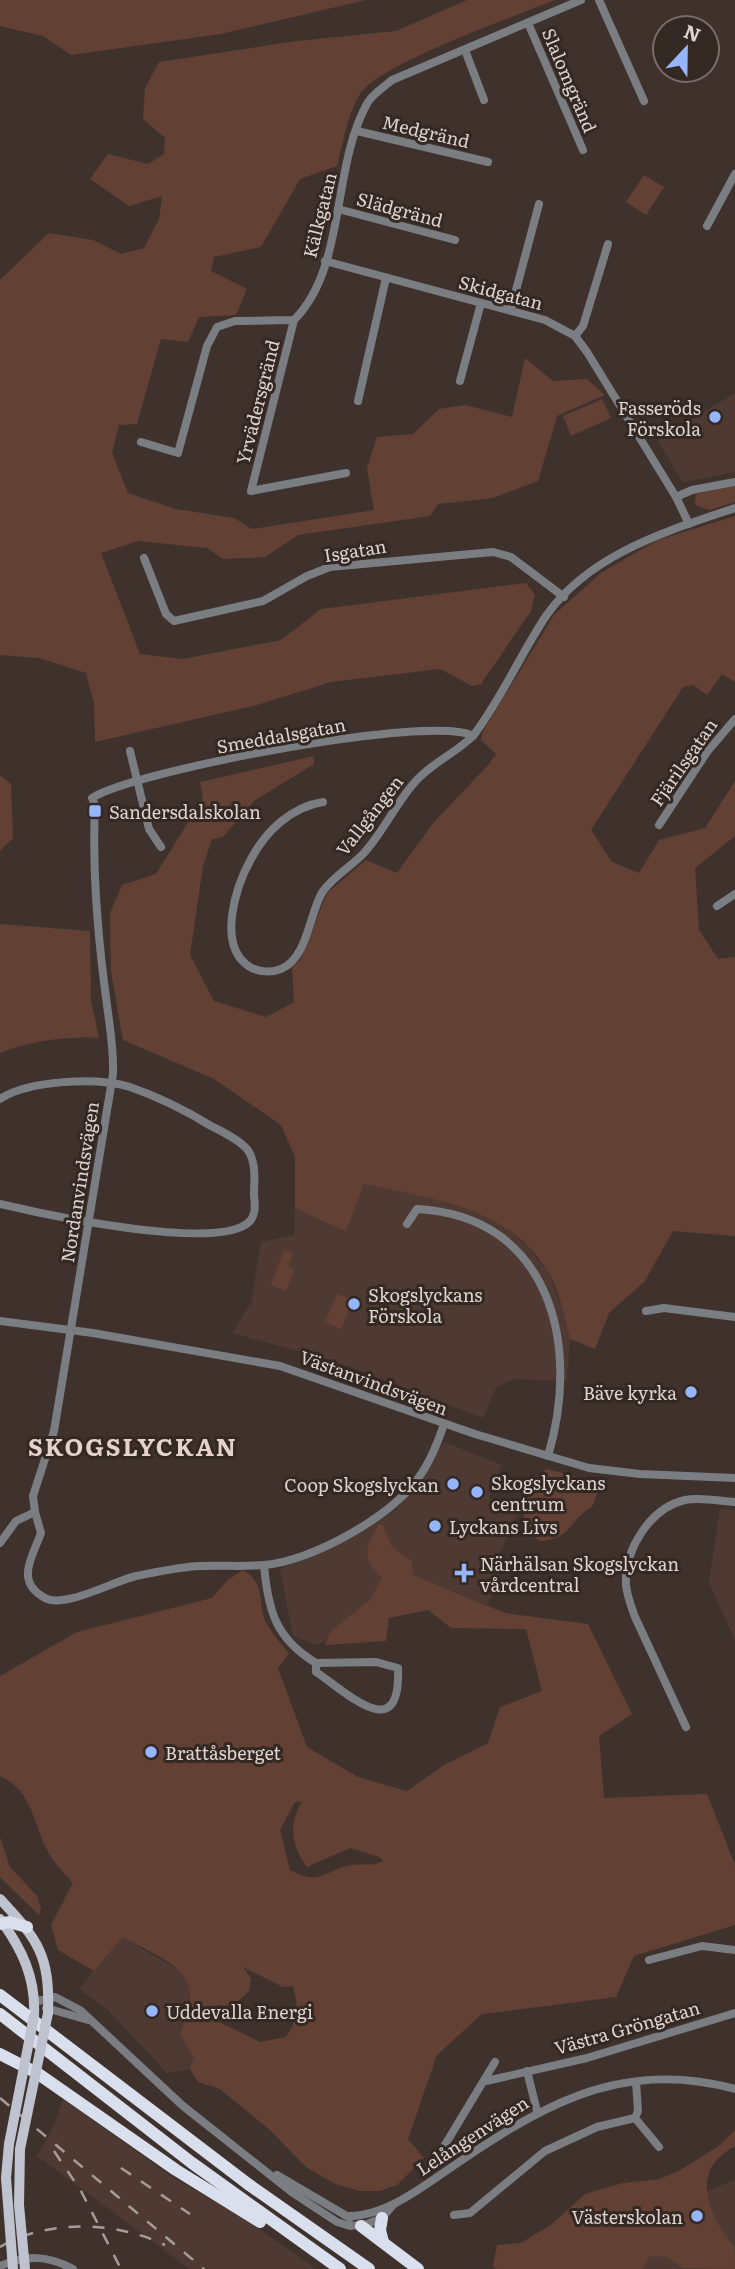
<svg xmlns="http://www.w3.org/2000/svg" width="735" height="2269" font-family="Literata,serif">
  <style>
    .built { fill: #4e3a33 }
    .green { fill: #624134; fill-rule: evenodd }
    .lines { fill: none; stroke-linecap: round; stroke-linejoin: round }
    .minor { stroke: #7a7d82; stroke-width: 8 }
    .major { stroke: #bec3cf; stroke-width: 10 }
    .highway { stroke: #d9dfed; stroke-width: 12 }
    .rail { stroke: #a79c99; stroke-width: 2.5; stroke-dasharray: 12 12; stroke-linecap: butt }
    .major-bridge { stroke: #bec3cf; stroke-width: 10 }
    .poi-dot { fill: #95b6fd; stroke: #342823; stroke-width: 2.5 }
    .labels { text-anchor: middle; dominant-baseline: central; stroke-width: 6; stroke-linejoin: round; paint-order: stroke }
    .street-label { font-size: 18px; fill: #ddd4d1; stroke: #342823 }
    .poi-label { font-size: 18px; fill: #ddd4d1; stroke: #342823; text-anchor: start }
    .district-label { font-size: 24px; font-weight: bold; letter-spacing: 2px; fill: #e4d3cd; stroke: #342823 }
  </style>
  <rect width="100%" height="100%" fill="#3f322d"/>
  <g class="built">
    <path d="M735,393v79l-52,10 -26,-42z"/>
    <path d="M364,1184l87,17 29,11 24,14 23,20 21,26 13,33 9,34 -3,42 -54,-2 -17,9 -13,30 -149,-57 -102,-28 19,-30 10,-61 33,-7 1,-27 51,24z"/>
    <path d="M444,1442l58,23 -13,32 19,8 10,9 -24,50 7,8 -14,33 -49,-20 -59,25 -62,35 -24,-9 -13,-67 58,-24 59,-36z"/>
    <path d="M720,1509l15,1v130l-26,-58z"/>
    <path d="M121,1937l60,34 9,14v13l-10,35 15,25 -5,11 -23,4 -60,-64 -28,-20z"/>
    <path d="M63,2099l106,76 75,43 72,51h-126l-153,-113 17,-30z"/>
    <path d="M735,2180v89h-205l151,-68z"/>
  </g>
  <g class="green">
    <path d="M0,0h366l-145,34 -150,21 -28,-19 -43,-10z"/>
    <path d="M467,0h88c-39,16 -176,64 -195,94 -13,22 -17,48 -23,72l-37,13 -39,68 -47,10 -3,14 36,18 -11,26 -37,2 -11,25 -27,-3 -24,85 -18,1 -7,28 16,40 48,16 58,9 18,11 122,-19 -7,-42 10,-31 36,-3 26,-25 26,-4 47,12 13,-59 28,23 34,-2 18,16 -48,21 -19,65 -45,17 -55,6 -8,12 -132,19 -33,22 -42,2 -16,-11 -69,-7 -37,12 39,101 43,5 98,-19 40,-31 205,-26 9,12 -4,16 -50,73 -9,2 -32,-17 -109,13 -74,23 -162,37 -1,-39 -8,-30 -47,-15 -39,-3v-375l49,-47 44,7 28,14 23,-6 15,-29 3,-23 -33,10 -39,-27 18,-25 40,10 16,-10 1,-16 -22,-19 2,-31 14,-26 138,-21 99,-10z"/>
    <path d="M644,175l20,12 -18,28 -20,-13z"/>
    <path d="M602,399l9,19 -40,18 -8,-20z"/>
    <path d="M735,486v16l-25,8 -15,-5 1,-11z"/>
    <path d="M735,516v166l-13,-8 -15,21 -14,-10 -10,2 -92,143 21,32 27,11 20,-33 46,-12 30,-47v55l-40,32 4,62 19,29 17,-2v279l-62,-5 -28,50 -36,32 -14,36 -25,-10c-6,-22 -10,-48 -22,-67 -40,-66 -115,-73 -184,-88l-18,48 -51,-24v-51l-14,-32 -67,-46 -91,-39 -12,-68 -1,-59 12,-28 34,-11 47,-76 -3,-16 114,-26v8l-60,37 -31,36 -11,2 -9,27 -13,89 24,46 52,16 28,-15 -2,-34 8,-8 27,-67 39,-33 31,13 37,-51 55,-58 7,-10 -15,-14 2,-9 71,-116 48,-43 56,-32z"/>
    <path d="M0,775l11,9 2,54 -13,13z"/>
    <path d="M0,924l90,7 1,70 8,37c-34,-2 -68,3 -99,15z"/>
    <path d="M284,1250l9,3 -5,13 7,3 -9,22 -15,-6z"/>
    <path d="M337,1294l16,6 -12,29 -16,-7z"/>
    <path d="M547,1469l48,12 2,13 -5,13c-25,14 -18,31 -52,34 -4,-3 -10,-7 -13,-11 -10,-15 5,-52 20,-61z"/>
    <path d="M379,1524l4,1 9,22 20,14 1,14 92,38 83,11 44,90 -33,22 5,62 103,-4 28,71v60l-101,31 -18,41 -134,17 -45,41 -29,84 16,19 -27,27 -18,6h-19l-25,-7 -29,-17 -35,-36 -51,-42 -22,-7 -8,-13 4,-11 -14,-24c3,-12 10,-26 10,-38 2,-31 -46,-46 -68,-59l-28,34 -36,-21 -7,-25 22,-42c-10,-11 -20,-21 -27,-35 -13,-28 -15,-58 -46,-72v-100l77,-44 135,-34 16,-18 15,-10c23,12 14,32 23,52 5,11 16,22 23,32l-11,14 29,79 51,30 49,14 37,-26 44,-22 12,-36 42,-16 -16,-62 -75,-1 -23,-18 -39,8 -3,23 -61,4 5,-13 41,-33 11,-21c-21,-20 -17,-29 -3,-54zM295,1802h7c-14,24 -11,43 5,65l43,-19 30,9 3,4c-12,6 -18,2 -31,4 -29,5 -30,22 -62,5l-10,-40zM243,1967l40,20 10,-1c6,20 5,34 -7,51l-26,5 -43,-21 1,-16 15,1 16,-15 2,-12z"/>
    <path d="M0,1837l10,30 27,29 4,12 -2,7 -39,-38z"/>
    <path d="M735,2130v16c-37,20 -33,51 -14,83 4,7 10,12 13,18 1,6 1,15 1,22l-52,-1 -17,-11 -16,-1 -8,13h-145l-4,-3 4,-21 24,-2 31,-19 33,-30 38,-11 36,-4 20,-8 41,-26z"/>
  </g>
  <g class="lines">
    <g class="minor">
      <path d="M599,0l45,101"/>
      <path d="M528,23l55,127"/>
      <path d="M465,50l19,50"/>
      <path d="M357,131l131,31"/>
      <path d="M338,209l117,31"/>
      <path d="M707,226l28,-52"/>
      <path d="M325,261l220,59 30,16 12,16 89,145 13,27"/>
      <path d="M511,309l28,-105"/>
      <path d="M294,320l-43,171 95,-18"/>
      <path d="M575,336l8,-10 25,-82"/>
      <path d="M460,381l21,-78"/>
      <path d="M358,401l28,-123"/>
      <path d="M141,442l37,11 29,-107 10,-19 18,-6 59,-1c53,-53 37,-154 74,-218 5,-8 16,-15 24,-22l189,-80"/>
      <path d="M676,497l16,-7 43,-8"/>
      <path d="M144,558l22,56 8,7 89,-20 44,-25 23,-9 163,-15 18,5 53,40"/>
      <path d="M130,751l19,78 12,18"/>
      <path d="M323,802c-32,5 -57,29 -72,57 -15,27 -35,87 -1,108 9,5 21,6 31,2 27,-11 28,-56 42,-78 10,-14 27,-24 39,-36 21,-22 33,-51 53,-73 16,-19 41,-29 58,-46 29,-38 47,-81 73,-120 43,-62 121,-85 189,-108"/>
      <path d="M659,825l48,-73 28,-33"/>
      <path d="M717,906l18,-12"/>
      <path d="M0,1099c29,-19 97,-22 130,-12 29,10 55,23 81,39 12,6 27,13 36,23 10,13 7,32 7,46 1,9 2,19 -4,26 -29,32 -208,-7 -250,-17"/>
      <path d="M407,1224l10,-15c134,7 164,137 131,247"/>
      <path d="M646,1311l18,-3 71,9"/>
      <path d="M0,1321l93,12 187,33 195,68 114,34 51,6 95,4"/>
      <path d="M35,1512l6,21c-8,23 -27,48 4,65 19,11 69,-17 91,-22 21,-4 42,-9 64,-10 21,-1 43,1 64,-1 48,-4 127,-48 155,-88 11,-15 19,-35 25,-53"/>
      <path d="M0,1543l16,-22 19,-9 -2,-16 21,-65 59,-357c1,-24 -3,-45 -6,-69 -9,-65 -15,-135 -12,-200l-3,-7c41,-27 342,-85 381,-62"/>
      <path d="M264,1565c4,46 12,74 52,98v9c32,21 85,75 82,-4l-22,-6 -60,1"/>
      <path d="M686,1727l-51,-110c-4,-11 -8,-21 -9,-32 -2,-35 24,-77 59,-85 15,-3 35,1 50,2"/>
      <path d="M649,1960l53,-14 33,4"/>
      <path d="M34,2002l21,-5 25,13 103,96 110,87 44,29 13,4 17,-2 15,-6 12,-14"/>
      <path d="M46,2008l42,12"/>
      <path d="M527,2071l10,40"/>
      <path d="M486,2081l101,-23 148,-45"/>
      <path d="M636,2082l2,29 -3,7 24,29"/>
      <path d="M434,2163l61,-101"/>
      <path d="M277,2175l73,43"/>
      <path d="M454,2215l16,-2 75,-62 52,-24 38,-9"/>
      <path d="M347,2216c34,1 69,-24 96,-43 93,-64 174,-116 292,-84"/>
      <path d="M0,2266c26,-11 48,-11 73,3"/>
    </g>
    <g class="major">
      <path d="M0,1899c38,41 50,56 48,114"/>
      <path d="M0,1919c22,30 36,59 34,97"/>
    </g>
    <g class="highway">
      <path d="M0,1924l9,-2 18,5"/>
      <path d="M0,1995l248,189 121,85"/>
      <path d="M0,2014l192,149 148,106"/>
      <path d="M0,2054l37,19 139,97 84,52"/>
      <path d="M382,2218l-2,12 3,12"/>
      <path d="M361,2226l57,43"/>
    </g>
    <g class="rail">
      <path d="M0,2098l204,171"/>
      <path d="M54,2151l27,40 40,78"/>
      <path d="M121,2168l69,46"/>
      <path d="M0,2247c48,-28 115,-26 165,-2"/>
    </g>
    <g class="major-bridge">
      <path d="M13,2269l-7,-91 3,-34 25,-128"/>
      <path d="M25,2269l-6,-64 1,-56 28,-136"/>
    </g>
  </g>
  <g class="poi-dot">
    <circle cx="715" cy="417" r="7"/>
    <rect x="88" y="804" width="14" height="14" rx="3.5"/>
    <circle cx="354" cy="1304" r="7"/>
    <circle cx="691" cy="1392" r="7"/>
    <circle cx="453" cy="1484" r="7"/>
    <circle cx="477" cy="1492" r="7"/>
    <circle cx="435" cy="1526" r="7"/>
    <path d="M460.5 1562.5h7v7h7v7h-7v7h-7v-7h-7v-7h7z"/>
    <circle cx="151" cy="1752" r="7"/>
    <circle cx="152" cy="2011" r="7"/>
    <circle cx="697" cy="2216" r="7"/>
  </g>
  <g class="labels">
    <g class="street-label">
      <text transform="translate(570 80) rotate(67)">Slalomgränd</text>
      <text transform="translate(426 131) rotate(13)">Medgränd</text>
      <text transform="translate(400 209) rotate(15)">Slädgränd</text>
      <text transform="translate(319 215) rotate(-76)">Kälkgatan</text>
      <text transform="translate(501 292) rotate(15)">Skidgatan</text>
      <text transform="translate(257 402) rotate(-76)">Yrvädersgränd</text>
      <text transform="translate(355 550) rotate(-9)">Isgatan</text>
      <text transform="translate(281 735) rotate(-10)">Smeddalsgatan</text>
      <text transform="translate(683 762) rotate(-55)">Fjärilsgatan</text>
      <text transform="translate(369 815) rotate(-52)">Vallgången</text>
      <text transform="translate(79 1182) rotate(-81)">Nordanvindsvägen</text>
      <text transform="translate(374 1382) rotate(20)">Västanvindsvägen</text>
      <text transform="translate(627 2027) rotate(-16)">Västra Gröngatan</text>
      <text transform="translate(472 2135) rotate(-33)">Lelångenvägen</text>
    </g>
    <g class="poi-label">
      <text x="701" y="407" text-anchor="end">Fasseröds<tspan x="701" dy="21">Förskola</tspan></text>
      <text x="109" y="811">Sandersdalskolan</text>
      <text x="368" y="1294">Skogslyckans<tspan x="368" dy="21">Förskola</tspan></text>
      <text x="677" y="1392" text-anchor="end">Bäve kyrka</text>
      <text x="491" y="1482">Skogslyckans<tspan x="491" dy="21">centrum</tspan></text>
      <text x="439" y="1484" text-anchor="end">Coop Skogslyckan</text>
      <text x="449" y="1526">Lyckans Livs</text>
      <text x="480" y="1563">Närhälsan Skogslyckan<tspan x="480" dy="21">vårdcentral</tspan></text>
      <text x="165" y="1752">Brattåsberget</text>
      <text x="166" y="2011">Uddevalla Energi</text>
      <text x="683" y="2216" text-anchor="end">Västerskolan</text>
    </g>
    <g class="district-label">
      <text x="133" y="1445">SKOGSLYCKAN</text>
    </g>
  </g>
  <g transform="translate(686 49) rotate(22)"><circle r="33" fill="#342823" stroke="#786d69" stroke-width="2"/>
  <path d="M0-5L12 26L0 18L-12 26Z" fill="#95b6fd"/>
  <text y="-10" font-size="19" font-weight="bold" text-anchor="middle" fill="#ddd4d1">N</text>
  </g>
</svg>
